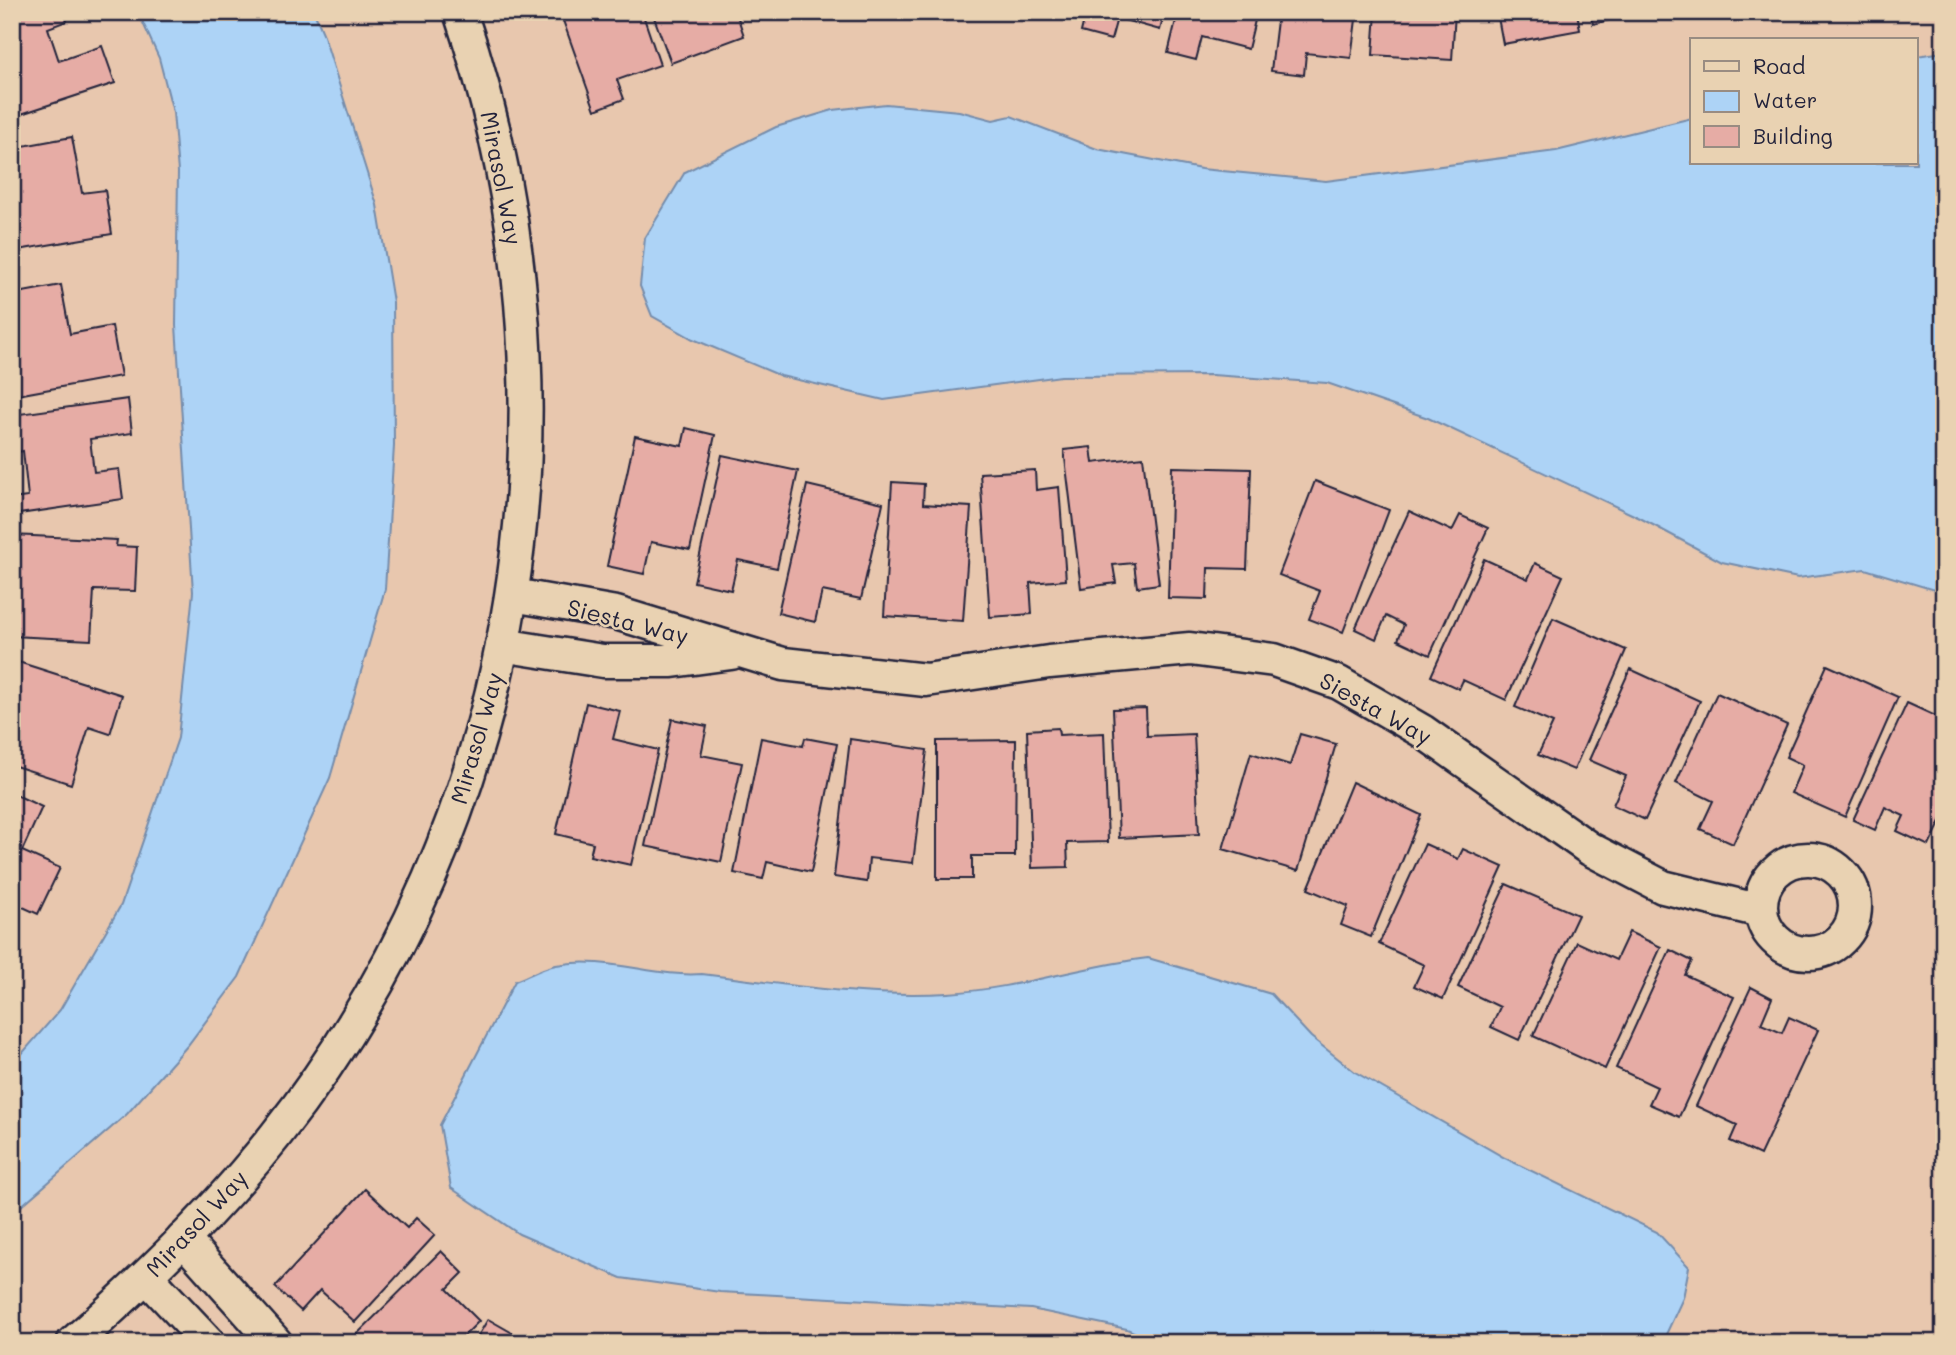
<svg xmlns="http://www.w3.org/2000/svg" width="1956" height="1355" font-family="Mali,sans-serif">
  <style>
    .water { fill: #add3f6; stroke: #758cab; stroke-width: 2 }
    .building { fill: #e6aca5; stroke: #22223b; stroke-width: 2 }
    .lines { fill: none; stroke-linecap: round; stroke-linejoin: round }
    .minor-casing { stroke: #22223b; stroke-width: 37 }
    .minor { stroke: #e9d2b2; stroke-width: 32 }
    .labels { text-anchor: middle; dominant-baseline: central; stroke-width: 5; stroke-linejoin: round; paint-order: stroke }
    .street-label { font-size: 23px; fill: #22223b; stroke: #e9d2b2 }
  </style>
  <rect width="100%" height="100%" fill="#e8c7ae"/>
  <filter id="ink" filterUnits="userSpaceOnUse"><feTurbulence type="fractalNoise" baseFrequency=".0143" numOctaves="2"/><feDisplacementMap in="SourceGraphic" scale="14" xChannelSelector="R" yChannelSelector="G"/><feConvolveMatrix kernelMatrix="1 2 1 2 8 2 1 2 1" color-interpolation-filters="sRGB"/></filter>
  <g filter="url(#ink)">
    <g class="water">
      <path d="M138,12h176l9,21 54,172 16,97 1,144 -9,143 -55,189 -91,199 -51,68 -61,69 -115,100v-149l48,-55 61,-105 57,-167 15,-146 -17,-267 2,-153 -5,-60 -14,-54z"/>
      <path d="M1944,52v541l-79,-24 -67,9 -76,-16 -82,-44 -212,-100 -101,-35 -115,-8 -151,1 -177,24 -103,-24 -88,-37 -41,-23 -12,-30 5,-48 40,-66 91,-45 57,-17 53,-6 73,7 34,9 18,-4 86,33 104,20 125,12 230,-30 136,-33v45h224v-107z"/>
      <path d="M1148,958l123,36 40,43 44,35 150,86 152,74 32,35 -6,31 -21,45h-504l-31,-14 -96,-20 -311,-17 -99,-14 -102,-44 -68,-46 -11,-63 75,-144c13,-5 27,-13 41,-16 50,-10 99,13 146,9 82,10 164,24 246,19 69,-4 133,-27 200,-35z"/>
    </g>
    <g class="building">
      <path d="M12,12h52l3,9 -19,7 11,33 43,-15 13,37 -103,34z"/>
      <path d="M560,12h82l18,53 -43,15 7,19 -29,11z"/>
      <path d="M652,12h84l8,24 -73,27z"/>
      <path d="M1086,12h79l-5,18 -43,-12 -6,22 -30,-8z"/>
      <path d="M1178,12h79l-9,37 -46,-12 -6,23 -28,-7z"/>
      <path d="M1278,12h79l-6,46 -45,-5 -2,22 -33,-4z"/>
      <path d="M1376,12h79l-3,48 -79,-5z"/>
      <path d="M1497,12h80l3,18 -77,14z"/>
      <path d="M1590,12h52l-49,12z"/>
      <path d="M72,137l10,56 23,-3 7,44 -100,17v-103z"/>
      <path d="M61,285l9,49 42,-8 9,50 -109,20v-102z"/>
      <path d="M128,399l4,34 -42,6 4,33 25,-3 4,30 -111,16v-16l16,-2 -5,-46 -11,2v-38z"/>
      <path d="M686,428l29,7 -25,115 -39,-8 -7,32 -37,-8 28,-130 47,10z"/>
      <path d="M1091,447l2,16 50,-6 16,127 -22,3 -3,-24 -21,2 3,18 -35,5 -17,-138z"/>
      <path d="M722,455l76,16 -21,97 -39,-8 -7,30 -37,-8z"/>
      <path d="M1172,467l79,2 -4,100 -39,-1 -1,31 -39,-1z"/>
      <path d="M1035,470l1,20 23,-3 7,93 -36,3 2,31 -42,3 -10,-144z"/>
      <path d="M1315,481l74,29 -46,122 -34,-13 11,-28 -41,-16z"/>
      <path d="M892,482l32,2 -1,20 48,3 -8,114 -79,-5z"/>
      <path d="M807,485l76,18 -22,96 -39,-8 -7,31 -37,-9z"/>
      <path d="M1409,511l43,20 8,-16 28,13 -58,127 -32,-15 6,-15 -18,-9 -10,23 -21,-10z"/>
      <path d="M12,535l105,5 -1,6 21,1 -2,44 -41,-1 -3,50 -79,-4z"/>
      <path d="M1484,559l44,20 7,-16 28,13 -57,124 -43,-20 -4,9 -28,-13z"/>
      <path d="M1553,618l73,32 -52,120 -36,-15 15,-32 -38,-16z"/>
      <path d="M12,660l110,35 -12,39 -21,-7 -18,57 -59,-19 3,-62 -3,-1z"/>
      <path d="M1827,665l71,32 -53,120 -54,-24 12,-28 -17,-8z"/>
      <path d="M1630,669l70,32 -55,119 -32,-15 13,-29 -37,-16z"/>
      <path d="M1717,693l70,32 -54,119 -33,-15 13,-28 -37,-18z"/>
      <path d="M586,703l34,8 -7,28 45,11 -27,115 -41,-9 3,-13 -37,-9z"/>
      <path d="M1907,703l37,17v95l-15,31 -32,-15 7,-15 -19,-9 -10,23 -22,-10z"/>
      <path d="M1146,708l1,28 47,-2 5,100 -80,4 -6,-129z"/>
      <path d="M672,719l35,7 -6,29 41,8 -21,99 -76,-16z"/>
      <path d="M1058,728l1,7 45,-2 4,109 -41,1 1,24 -36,1 -5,-138z"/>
      <path d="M1300,734l36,10 -38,127 -75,-22 28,-96 39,12z"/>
      <path d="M761,738l42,8 2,-8 32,6 -26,128 -44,-10 -4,17 -29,-6z"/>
      <path d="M850,739l77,11 -14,113 -44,-5 -2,24 -33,-5z"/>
      <path d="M1016,740l-1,116h-43v23h-35v-138z"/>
      <path d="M1352,782l69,33 -50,122 -30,-12 7,-19 -40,-17z"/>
      <path d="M12,793l30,14 -20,44 38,17 -22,46 -26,-12z"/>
      <path d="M1425,844l33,15 5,-10 40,18 -60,132 -29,-13 10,-21 -45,-21z"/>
      <path d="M1506,884l72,31 -59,125 -28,-13 9,-20 -42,-20z"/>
      <path d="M1629,932l32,15 -56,122 -72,-33 44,-94 39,18z"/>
      <path d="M1670,950l22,11 -7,14 49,22 -55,120 -30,-13 8,-17 -41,-19z"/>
      <path d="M1751,987l21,11 -11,26 21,9 7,-16 29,13 -58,125 -30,-14 7,-16 -41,-19z"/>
      <path d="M365,1189l42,39 9,-10 19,17 -80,87 -35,-32 -19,21 -26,-24z"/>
      <path d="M441,1251l22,22 -16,16 32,32 -22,22h-109z"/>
      <path d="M488,1319l42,24h-56z"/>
    </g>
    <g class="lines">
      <g class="minor-casing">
        <g id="minor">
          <path d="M513,595l103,18 167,51 143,16 123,-18 141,-13 84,11 65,23 83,48 168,118 73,38 98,24"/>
          <path d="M502,645l101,16h69l59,-8"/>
          <circle cx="1808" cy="906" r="47"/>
          <path d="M183,1239l93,104"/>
          <path d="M147,1277l62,66"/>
          <path d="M73,1343c73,-64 142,-131 202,-207 253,-319 314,-742 185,-1124"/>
        </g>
      </g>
      <use href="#minor" class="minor"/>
    </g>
  </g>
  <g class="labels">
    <g class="street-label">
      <text transform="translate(502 178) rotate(79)">Mirasol Way</text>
      <text transform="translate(628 621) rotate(14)">Siesta Way</text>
      <text transform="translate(1376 708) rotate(29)">Siesta Way</text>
      <text transform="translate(476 738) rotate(-74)">Mirasol Way</text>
      <text transform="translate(196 1223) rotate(-47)">Mirasol Way</text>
    </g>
  </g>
  <rect width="1956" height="1355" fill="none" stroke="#e9d2b2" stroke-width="42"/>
  <rect x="21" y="21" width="1914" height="1313" fill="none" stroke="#22223b" stroke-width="2.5" filter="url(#ink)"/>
  <rect x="1690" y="38" width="228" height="126" fill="#e9d2b2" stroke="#998c82" stroke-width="2"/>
  <rect x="1704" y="61" width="35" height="10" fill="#e9d2b2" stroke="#998c82" stroke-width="2"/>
  <text x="1753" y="74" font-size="21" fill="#22223b">Road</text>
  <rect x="1704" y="91" width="35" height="21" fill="#add3f6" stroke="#998c82" stroke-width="2"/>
  <text x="1753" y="108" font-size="21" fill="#22223b">Water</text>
  <rect x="1704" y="126" width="35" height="21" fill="#e6aca5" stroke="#998c82" stroke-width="2"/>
  <text x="1753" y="144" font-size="21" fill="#22223b">Building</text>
</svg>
